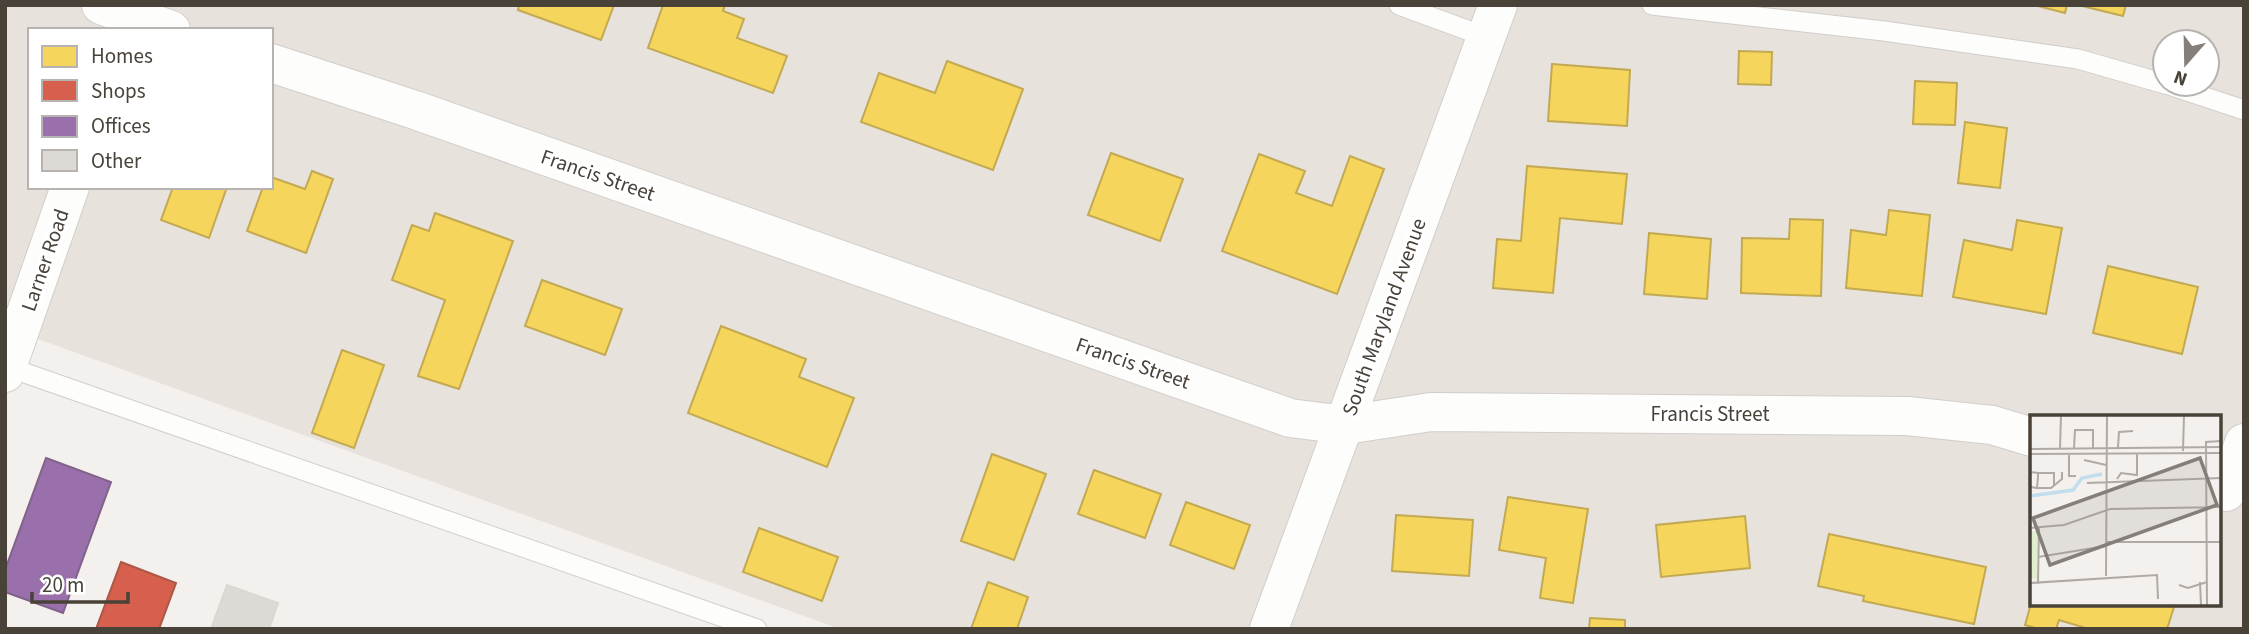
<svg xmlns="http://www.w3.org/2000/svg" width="2249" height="634" font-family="'Source Sans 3',sans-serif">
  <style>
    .residential { fill: #e7e2db; fill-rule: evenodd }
    .homes { fill: #f6d55c; stroke: #c2a952; stroke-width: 2 }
    .shops { fill: #d6604d; stroke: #ac5747; stroke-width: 2 }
    .offices { fill: #9970ab; stroke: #816289; stroke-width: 2 }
    .building { fill: #ddd9d5; stroke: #dbd7d3; stroke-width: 2 }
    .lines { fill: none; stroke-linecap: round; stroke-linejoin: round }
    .service-casing { stroke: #d1cecb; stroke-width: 21 }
    .minor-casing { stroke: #d1cecb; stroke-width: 40 }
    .service { stroke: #fdfdfc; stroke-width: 19 }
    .minor { stroke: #fdfdfc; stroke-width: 38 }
    .labels { text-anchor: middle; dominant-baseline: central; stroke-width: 7; stroke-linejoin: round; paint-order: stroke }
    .street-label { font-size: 21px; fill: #494239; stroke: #fff }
    .inset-river { fill: none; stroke: #c0deee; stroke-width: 3.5 }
    .inset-road { fill: none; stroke: #afaaa5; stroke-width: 2 }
    .view { fill: #847f78; fill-opacity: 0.15; stroke: #847f78; stroke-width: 3.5 }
    .inset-edge { fill: none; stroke: #494239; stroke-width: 3.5 }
  </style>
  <rect width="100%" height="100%" fill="#f3f0ed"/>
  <path class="residential" d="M5,5h2239v624h-1404l-835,-302zM30,30h241v157h-241zM2165,42h42v42h-42zM2032,417h187v187h-187z"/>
  <g class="homes">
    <path d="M519,5h95l-13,35 -83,-30z"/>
    <path d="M663,5h62l-2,6 21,8 -7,19 50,18 -14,37 -125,-45z"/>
    <path d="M2034,5h33l-2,8z"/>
    <path d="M2078,5h48l-3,11z"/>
    <path d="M1739,51l33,1 -1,33 -33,-1z"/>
    <path d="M947,61l76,28 -30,81 -132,-48 18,-49 56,20z"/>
    <path d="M1552,64l78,6 -3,56 -79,-5z"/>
    <path d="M1915,81l42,2 -2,42 -42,-1z"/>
    <path d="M1965,122l42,6 -7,60 -42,-5z"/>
    <path d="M1111,153l72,26 -23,62 -72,-26z"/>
    <path d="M1259,154l46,17 -9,22 36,13 18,-50 34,13 -47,125 -115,-43z"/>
    <path d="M1527,166l100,8 -5,50 -62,-6 -7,75 -60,-5 4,-49 24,2z"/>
    <path d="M312,171l21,8 -27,74 -59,-22 16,-44h8v-10l34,12z"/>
    <path d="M173,187h54l-18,51 -48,-18z"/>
    <path d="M1889,210l41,5 -8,81 -76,-8 5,-58 35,5z"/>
    <path d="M435,213l78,28 -54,148 -41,-13 27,-76 -53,-20 20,-55 17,6z"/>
    <path d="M1790,219l33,1 -2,76 -80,-3 1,-55 47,1z"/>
    <path d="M2017,220l45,8 -16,86 -93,-17 11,-57 48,10z"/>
    <path d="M1649,233l62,6 -4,60 -63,-5z"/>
    <path d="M2108,266l90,21 -16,67 -89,-21z"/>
    <path d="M542,280l80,29 -17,46 -80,-29z"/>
    <path d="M721,326l85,33 -7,18 55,21 -27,69 -139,-54z"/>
    <path d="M342,350l42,15 -30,83 -42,-15z"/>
    <path d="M992,454l54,20 -32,86 -53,-19z"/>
    <path d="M1094,470l67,24 -16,44 -67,-24z"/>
    <path d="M1508,497l80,12 -15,94 -33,-5 6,-40 -47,-8z"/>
    <path d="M1186,502l64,23 -16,44 -64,-24z"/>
    <path d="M1396,515l77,5 -4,56 -77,-5z"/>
    <path d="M1745,516l5,52 -89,9 -5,-52z"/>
    <path d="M759,528l79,29 -16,44 -79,-29z"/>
    <path d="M1829,534l157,33 -12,57 -111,-23 1,-5 -46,-10z"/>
    <path d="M988,582l40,15 -11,32h-46z"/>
    <path d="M2032,600v4h143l-8,25h-78l-30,-9 -3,9h-17l-14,-4z"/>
    <path d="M1590,618l35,2v9h-36z"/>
  </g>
  <path class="shops" d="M121,562l55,21 -17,46h-63z"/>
  <path class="offices" d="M46,458l65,24 -48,131 -58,-21v-22z"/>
  <path class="building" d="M227,585l51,18 -9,26h-58z"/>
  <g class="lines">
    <g class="service-casing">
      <g id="service">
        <path d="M1399,5l87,32"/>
        <path d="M1652,5l232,26 194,28 87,25"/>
        <path d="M2166,84l78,26"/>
        <path d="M5,366l752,263"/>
      </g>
    </g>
    <g class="minor-casing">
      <g id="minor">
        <path d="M101,5l70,25"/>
        <path d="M271,63l144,47 875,308 55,7 86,-13 476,4 85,9 40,12"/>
        <path d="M5,373l65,-186"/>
        <path d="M2226,492l18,-49"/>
        <path d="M1269,629l229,-624"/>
      </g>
    </g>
    <use href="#service" class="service"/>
    <use href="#minor" class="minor"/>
  </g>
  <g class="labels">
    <g class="street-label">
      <text transform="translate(598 175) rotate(19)">Francis Street</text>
      <text transform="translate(45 260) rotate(-71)">Larner Road</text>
      <text transform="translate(1384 317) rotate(-70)">South Maryland Avenue</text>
      <text transform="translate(1133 363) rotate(19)">Francis Street</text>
      <text x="1710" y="414">Francis Street</text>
    </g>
  </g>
  <g transform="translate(2030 415)">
    <rect width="191" height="191" fill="#f3f0ed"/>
    <path d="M0,116l8,1v47l-8,-1z" fill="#e2ecce"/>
    <path class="inset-river" d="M0,81l43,-6 9,-12 20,-4"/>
    <path class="inset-road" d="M88,32l1,-15 14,-1M30,33l1,-33M44,33l1,-18h18v18M0,34l191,-2M153,36l1,-36M0,39l191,-1M39,39v22h7M54,45l22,5M0,57l8,1v4l-1,11 -7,-1M8,58h16v13M87,64l4,-6 16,2v-22M57,68l134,-5M7,73h14l11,-9v-7M0,113l34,-3 46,-16 111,-2M76,127h115M8,142l68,-11M76,161l1,-161M170,167l1,23M0,168l127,-8 1,24M8,169l1,-56M149,170l9,3 19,-6M177,190l-1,-163 15,-1"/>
    <path class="view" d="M170,43l17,47 -167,60 -17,-47z"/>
    <rect width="191" height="191" class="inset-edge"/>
  </g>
  <rect width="2249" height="634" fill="none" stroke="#494239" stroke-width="14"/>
  <rect x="28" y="28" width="245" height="161" fill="#ffffff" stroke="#b6b3b0" stroke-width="2"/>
  <rect x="42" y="46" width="35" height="21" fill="#f6d55c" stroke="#b6b3b0" stroke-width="2"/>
  <text x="91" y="63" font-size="21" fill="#494239">Homes</text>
  <rect x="42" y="80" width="35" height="21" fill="#d6604d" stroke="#b6b3b0" stroke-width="2"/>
  <text x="91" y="98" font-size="21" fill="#494239">Shops</text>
  <rect x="42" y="116" width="35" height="21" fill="#9970ab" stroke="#b6b3b0" stroke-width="2"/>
  <text x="91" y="133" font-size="21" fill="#494239">Offices</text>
  <rect x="42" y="150" width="35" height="21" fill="#ddd9d5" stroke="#b6b3b0" stroke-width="2"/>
  <text x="91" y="168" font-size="21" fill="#494239">Other</text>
  <g transform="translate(2186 63) rotate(200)"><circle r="33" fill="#ffffff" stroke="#b6b3b0" stroke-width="2"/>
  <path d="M0-5L12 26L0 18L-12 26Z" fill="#847f78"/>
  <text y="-10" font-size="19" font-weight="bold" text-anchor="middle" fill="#494239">N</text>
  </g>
  <path d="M32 592v10h96v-10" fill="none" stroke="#494239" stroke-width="3.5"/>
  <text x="42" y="592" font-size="21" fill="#494239" stroke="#ffffff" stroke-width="5" paint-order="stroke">20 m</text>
</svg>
